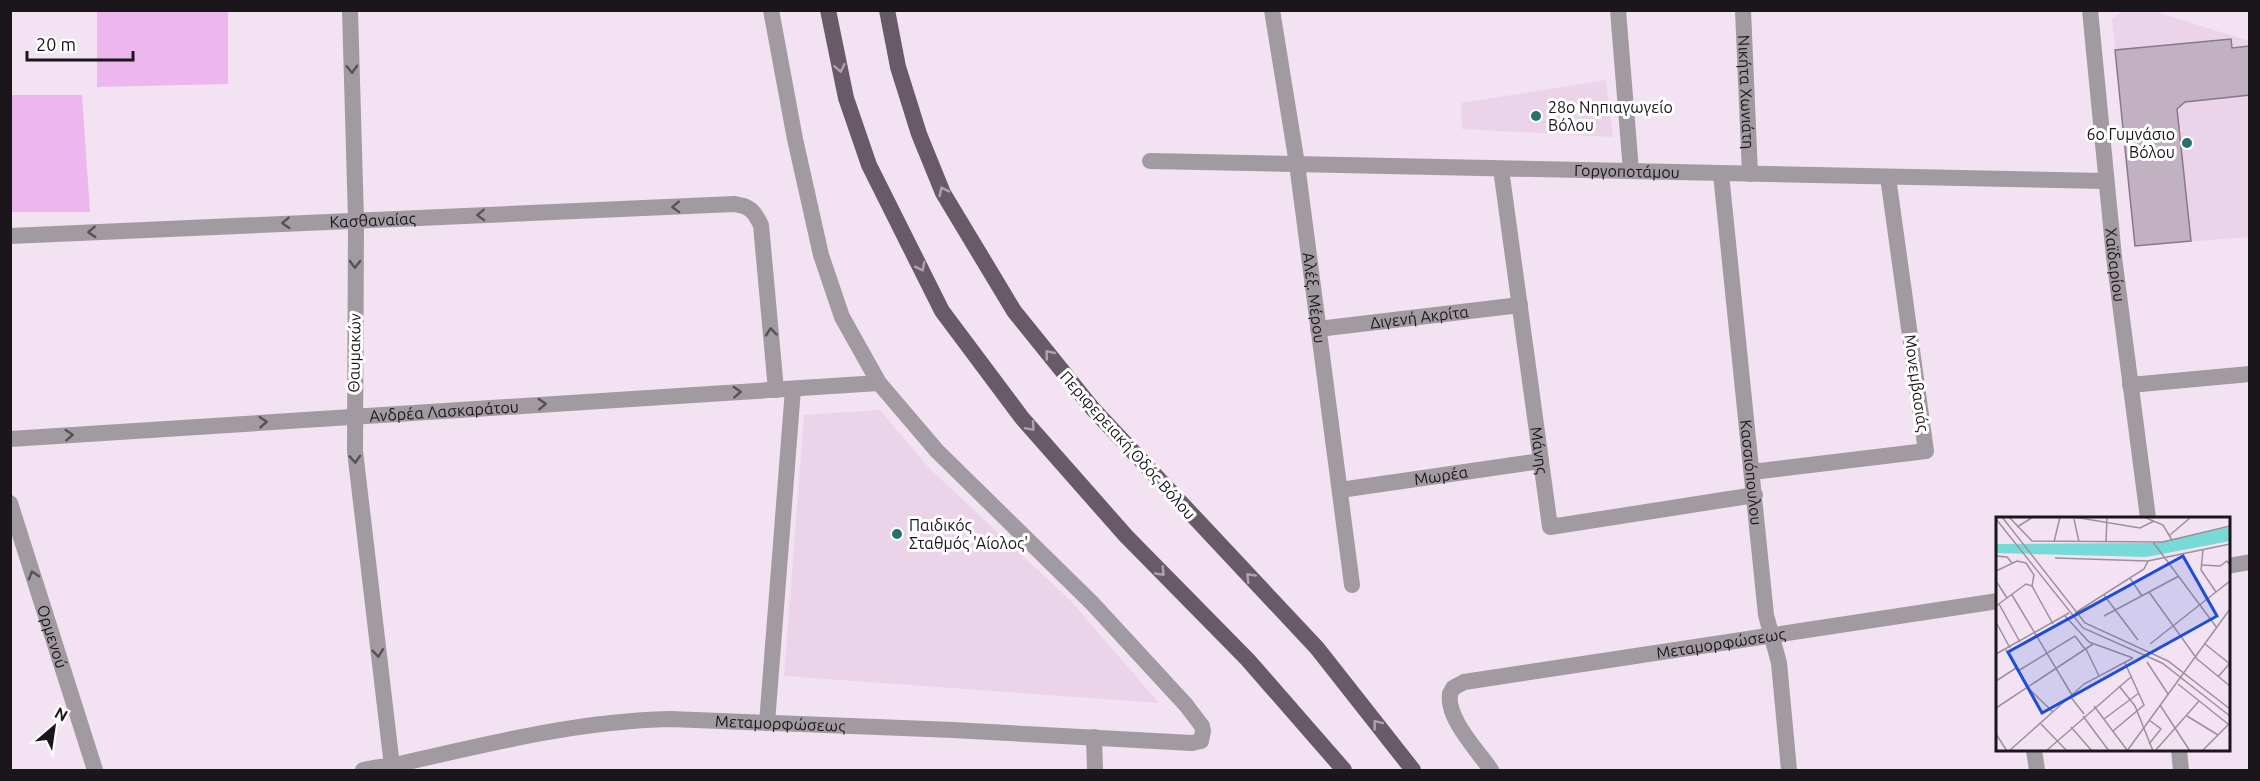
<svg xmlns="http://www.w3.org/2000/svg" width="2260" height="781" font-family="Ubuntu,sans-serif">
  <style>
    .built { fill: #ebd4ea }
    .green { fill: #edb7ed }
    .building { fill: #c1b1c1; stroke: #887988; stroke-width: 1.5 }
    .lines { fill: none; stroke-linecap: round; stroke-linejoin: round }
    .service { stroke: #a19aa1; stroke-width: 16 }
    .pedestrian { stroke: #a19aa1; stroke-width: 16 }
    .minor { stroke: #a19aa1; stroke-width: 16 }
    .primary { stroke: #675b67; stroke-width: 16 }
    .oneway { stroke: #aba5ab }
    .oneway2 { stroke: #575157 }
    .poi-dot { fill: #26706e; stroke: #fff; stroke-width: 2 }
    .labels { text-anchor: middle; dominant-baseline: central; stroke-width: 6; stroke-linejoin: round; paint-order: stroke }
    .street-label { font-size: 16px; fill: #1b161b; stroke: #fff }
    .poi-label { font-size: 16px; fill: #1b161b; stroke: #fff; text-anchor: start }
    .inset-road { fill: none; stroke: #9d909c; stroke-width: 1.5 }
    .view { fill: #1d4ed8; fill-opacity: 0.15; stroke: #1d4ed8; stroke-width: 3 }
    .inset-edge { fill: none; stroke: #1b161b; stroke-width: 3 }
  </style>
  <rect width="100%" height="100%" fill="#f3e2f2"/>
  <g class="built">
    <path d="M2122,11h31l96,30v196l-114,9 -23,-227z"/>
    <path d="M1606,80l7,57 -151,-8 -1,-26z"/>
    <path d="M880,410l49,58 141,132 89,103 -375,-27 20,-261z"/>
  </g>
  <g class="green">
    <path d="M97,11h131v73l-131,3z"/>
    <path d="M11,95h71l8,117h-79z"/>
  </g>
  <path class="building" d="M2231,39l1,9 17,-2 1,49 -65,7 -8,7 14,132 -56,5 -20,-196z"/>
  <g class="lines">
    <g class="service">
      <path id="s1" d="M1501,169l49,358 205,-32"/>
      <path id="s2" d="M1318,329l202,-24"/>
      <path d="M2130,385l120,-11"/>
      <path d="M1752,472l174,-21 -38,-274"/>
      <path id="s3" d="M1340,490l201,-29"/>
      <path d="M1450,694c-4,24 28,57 41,76"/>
      <path d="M2034,750l3,20"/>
    </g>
    <path class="pedestrian" id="s4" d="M1743,10l7,164"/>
    <g class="minor">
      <path d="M350,10l6,210 -1,231 37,315"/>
      <path id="s5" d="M1272,10l25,154 55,421"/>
      <path d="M1618,10l13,161"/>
      <path id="s6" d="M2090,10l24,247 34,261"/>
      <path id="s7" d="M1150,161l955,20"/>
      <path id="s8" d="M1721,174l45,441 13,48 10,107"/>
      <path id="s9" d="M10,236l724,-32c16,2 20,7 27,21l15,165"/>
      <path id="s10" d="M10,439l869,-56"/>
      <path id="s11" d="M10,503l85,267"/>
      <path d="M2228,566l22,-4"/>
      <path id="s12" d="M1450,694l3,-6 11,-6 534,-81"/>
      <path d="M767,723l26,-334"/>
      <path d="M1094,737l1,33"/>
      <path d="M2179,750l2,20"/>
      <path id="s13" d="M363,770c15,-3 30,-4 45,-8 87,-20 173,-41 262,-43l283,11 239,13 9,-2 2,-10 -1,-5 -16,-21 -94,-102 -155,-152 -58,-68 -37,-66 -21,-62 -26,-116 -24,-129"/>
    </g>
    <g class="primary">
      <path d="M828,10l18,88 23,67 73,146 80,107 104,118 122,124 96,110"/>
      <path d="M887,10l11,57 21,67 24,59 71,118 79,98 224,239 96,122"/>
    </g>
  </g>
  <defs><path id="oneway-chevron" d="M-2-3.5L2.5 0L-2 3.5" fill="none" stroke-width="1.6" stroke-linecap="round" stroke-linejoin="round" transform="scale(1.5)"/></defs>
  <g class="oneway">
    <use href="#oneway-chevron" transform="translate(840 68) rotate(79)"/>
    <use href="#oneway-chevron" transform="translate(943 191) rotate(-116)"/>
    <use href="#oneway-chevron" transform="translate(921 267) rotate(63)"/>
    <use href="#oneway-chevron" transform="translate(1049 354) rotate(-129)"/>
    <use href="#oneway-chevron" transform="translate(1031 427) rotate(49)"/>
    <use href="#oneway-chevron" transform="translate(1161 572) rotate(46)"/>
    <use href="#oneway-chevron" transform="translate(1250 577) rotate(-134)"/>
    <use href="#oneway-chevron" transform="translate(1377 724) rotate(-128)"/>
  </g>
  <g class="oneway2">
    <use href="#oneway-chevron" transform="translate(352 69) rotate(88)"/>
    <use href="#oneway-chevron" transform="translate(676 207) rotate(178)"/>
    <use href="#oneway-chevron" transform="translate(481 215) rotate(178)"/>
    <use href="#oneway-chevron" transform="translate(286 223) rotate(177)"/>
    <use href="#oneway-chevron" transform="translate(92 232) rotate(177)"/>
    <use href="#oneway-chevron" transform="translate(355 264) rotate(91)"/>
    <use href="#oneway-chevron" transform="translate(771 332) rotate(-95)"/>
    <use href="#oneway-chevron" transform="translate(737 392) rotate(-3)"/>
    <use href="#oneway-chevron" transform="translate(542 404) rotate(-3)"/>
    <use href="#oneway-chevron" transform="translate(263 422) rotate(-4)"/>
    <use href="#oneway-chevron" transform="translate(69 435) rotate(-4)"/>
    <use href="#oneway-chevron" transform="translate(355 459) rotate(87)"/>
    <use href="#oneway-chevron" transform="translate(33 575) rotate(-107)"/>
    <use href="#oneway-chevron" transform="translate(378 653) rotate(83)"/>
  </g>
  <g class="poi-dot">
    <circle cx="1536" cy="116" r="6"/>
    <circle cx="2187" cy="143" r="6"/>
    <circle cx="897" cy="534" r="6"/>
  </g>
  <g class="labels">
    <g class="street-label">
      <text stroke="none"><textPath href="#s4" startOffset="82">Νικήτα Χωνιάτη</textPath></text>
      <text stroke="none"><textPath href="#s7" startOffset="477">Γοργοποτάμου</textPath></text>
      <text stroke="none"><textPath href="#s9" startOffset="363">Κασθαναίας</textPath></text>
      <text stroke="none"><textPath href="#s6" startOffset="256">Χαϊδαρίου</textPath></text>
      <text stroke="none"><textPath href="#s5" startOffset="291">Αλέξ. Μέρου</textPath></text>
      <text stroke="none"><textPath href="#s2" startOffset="102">Διγενή Ακρίτα</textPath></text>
      <text transform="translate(354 353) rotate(-89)">Θαυμακών</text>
      <text transform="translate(1917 383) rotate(82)">Μονεμβασιάς</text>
      <text stroke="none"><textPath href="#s10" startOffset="435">Ανδρέα Λασκαράτου</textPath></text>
      <text transform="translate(1128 445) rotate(48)">Περιφερειακή Οδός Βόλου</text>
      <text stroke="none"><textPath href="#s1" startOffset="284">Μάνης</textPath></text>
      <text stroke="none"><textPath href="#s8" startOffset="300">Κασσιόπουλου</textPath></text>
      <text stroke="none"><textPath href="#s3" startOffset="102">Μωρέα</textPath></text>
      <text stroke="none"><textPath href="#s11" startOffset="140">Ορμενού</textPath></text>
      <text stroke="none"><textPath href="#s12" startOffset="279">Μεταμορφώσεως</textPath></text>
      <text stroke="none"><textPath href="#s13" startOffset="422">Μεταμορφώσεως</textPath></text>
    </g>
    <g class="poi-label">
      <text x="1548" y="107">28ο Νηπιαγωγείο<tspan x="1548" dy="18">Βόλου</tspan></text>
      <text x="2175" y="134" text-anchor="end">6ο Γυμνάσιο<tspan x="2175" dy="18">Βόλου</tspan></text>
      <text x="909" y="525">Παιδικός<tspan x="909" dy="18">Σταθμός 'Αίολος'</tspan></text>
    </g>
  </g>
  <g transform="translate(1996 517)">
    <rect width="234" height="234" fill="#f3e2f2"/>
    <path d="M234,10v14l-84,16 -150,-4v-9l157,-1z" fill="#76dbd7"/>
    <path class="inset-road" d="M6,0l83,106 83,38 62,48M13,0l23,24 131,1 67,-16M78,0l66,11 14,-7M148,0l19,8 9,15M0,2l87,109 79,35 68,53M78,2l5,23M21,10l16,-10M174,18l21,-18M58,25l6,-25M110,25l1,-25M157,25l64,86M207,33l-2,20 15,22M0,39l11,1 5,6M59,41l93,3M206,48l18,1 7,-5 3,4M0,54l21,-10 9,2 8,12 -2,11 21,38M134,61l12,18M0,64l11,17M153,75l48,67 33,27M16,78l60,100M108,78l34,45M3,87l21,38M0,89l30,-22 6,2M79,96l69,-44 4,-8 82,-17M69,99l24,26 44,16M108,99l75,-40M0,105l14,26M154,127l80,-63M209,127l25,20M90,132l13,27M10,133l21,37 26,25M0,137l73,-41M151,145l21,32M22,154l57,-35 10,13M222,160l12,-14M0,164l20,-13M182,167l50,40M123,169l16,20 18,45M74,179l14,18M164,188l30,46M98,189l33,44M0,191l97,-64M87,199l26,35M191,199l31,19M108,202l35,-26M153,203l12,9 -12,15M45,207l26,27M75,210l21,24M117,214l31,-26 -19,-42M0,217l11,17M13,234l75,-67 49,-26M50,234l86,-75M131,234l103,-142M159,234l44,-50M206,234l28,-28"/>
    <path class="view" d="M187,39l34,60 -175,97 -34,-61z"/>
    <rect width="234" height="234" class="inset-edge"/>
  </g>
  <rect width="2260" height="781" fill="none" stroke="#1b161b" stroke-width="24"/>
  <g transform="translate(54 727) rotate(29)" stroke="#ffffff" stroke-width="4.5" paint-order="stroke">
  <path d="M0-4.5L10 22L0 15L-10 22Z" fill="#1b161b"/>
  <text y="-9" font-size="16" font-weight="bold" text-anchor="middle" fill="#1b161b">N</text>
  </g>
  <path d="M27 51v9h106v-9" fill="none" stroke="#1b161b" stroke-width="3"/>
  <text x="36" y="51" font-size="18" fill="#1b161b" stroke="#ffffff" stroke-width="4.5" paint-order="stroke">20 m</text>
</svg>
